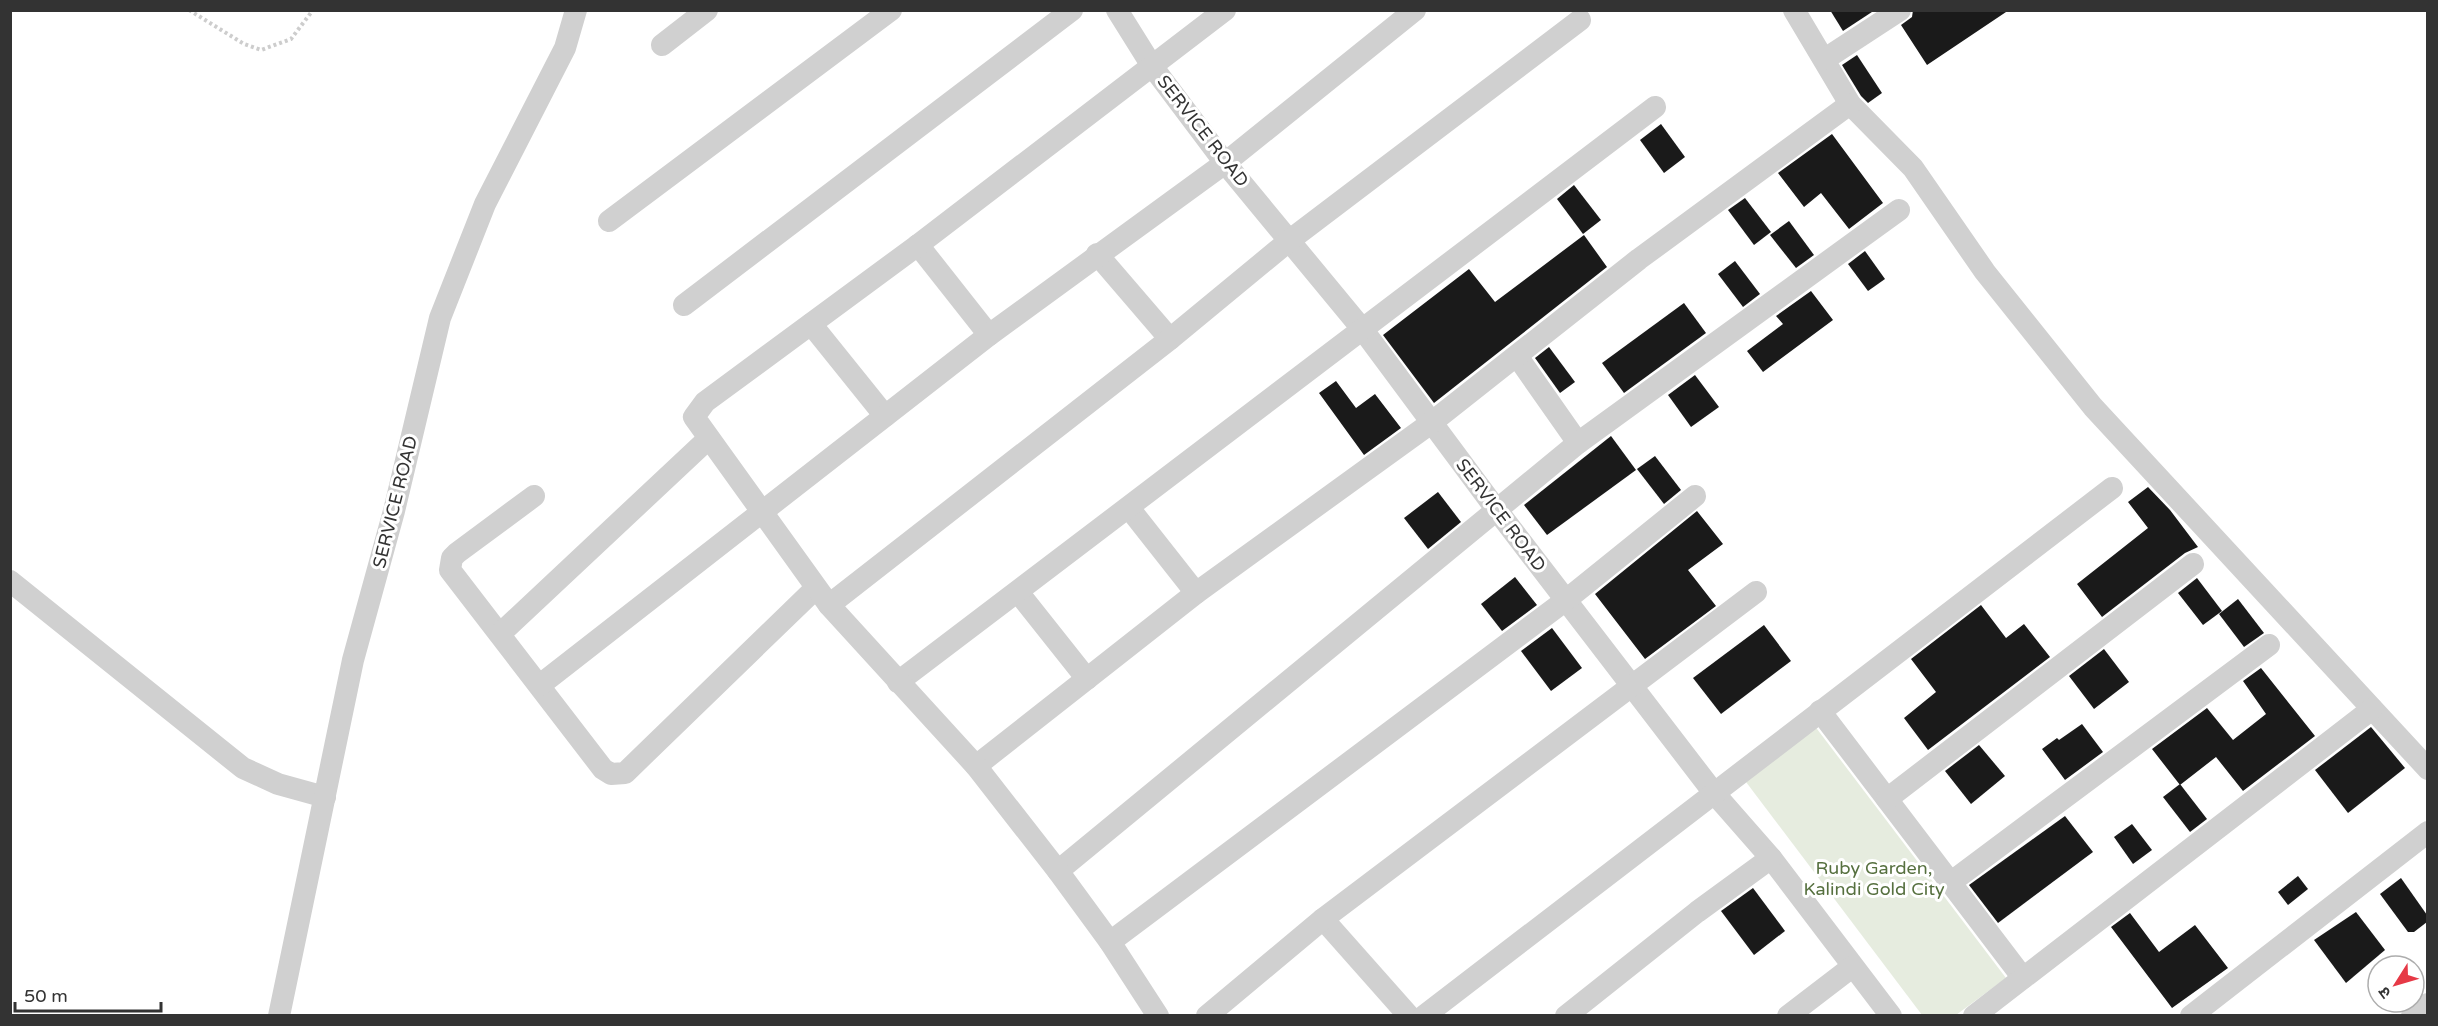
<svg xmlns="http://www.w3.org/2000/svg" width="2438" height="1026" font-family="'Varela Round','Noto Sans Devanagari',sans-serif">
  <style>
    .green { fill: #e6ecdf }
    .building { fill: #1a1a1a }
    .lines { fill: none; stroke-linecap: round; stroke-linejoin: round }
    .path { stroke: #cdcdcd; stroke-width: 4; stroke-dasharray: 3 3; stroke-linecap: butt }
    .minor { stroke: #d0d0d0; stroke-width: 22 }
    .labels { text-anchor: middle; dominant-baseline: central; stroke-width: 6; stroke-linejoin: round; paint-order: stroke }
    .street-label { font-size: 18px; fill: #333; stroke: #fff }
    .park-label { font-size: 18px; fill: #56703f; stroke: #fff }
  </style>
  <rect width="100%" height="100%" fill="#fff"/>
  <path class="green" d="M1814,725l192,253 -50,37h-34l-179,-237z"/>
  <g class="building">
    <path d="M1830,10h45l-32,21z"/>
    <path d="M1913,10h96l-82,55 -26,-40 11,-8z"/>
    <path d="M1857,55l25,38 -14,10 -7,-7 -19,-31z"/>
    <path d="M1661,124l24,33 -21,16 -24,-33z"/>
    <path d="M1832,134l51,69 -34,26 -28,-36 -17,14 -26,-34z"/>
    <path d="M1574,185l27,35 -18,14 -26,-35z"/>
    <path d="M1745,198l26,34 -17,13 -26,-35z"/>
    <path d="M1789,221l25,34 -18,13 -26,-33z"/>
    <path d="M1584,235l23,32 -173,136 -51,-68 86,-66 26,33z"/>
    <path d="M1865,251l20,28 -17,12 -20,-27z"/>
    <path d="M1735,261l25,33 -17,13 -25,-33z"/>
    <path d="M1811,291l22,29 -70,52 -16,-21 36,-27 -7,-8z"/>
    <path d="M1684,303l22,30 -82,60 -22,-30z"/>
    <path d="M1549,347l26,35 -15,11 -25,-35z"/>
    <path d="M1695,375l24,32 -28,20 -23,-32z"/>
    <path d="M1336,381l20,27 19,-14 26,34 -37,27 -45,-62z"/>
    <path d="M1611,436l25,34 -89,65 -23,-30z"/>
    <path d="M1655,456l26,34 -17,14 -27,-35z"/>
    <path d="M2148,487l22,23 28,37 -13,6 -83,64 -25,-33 71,-56 -20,-26z"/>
    <path d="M1438,492l23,30 -33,27 -24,-31z"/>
    <path d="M1697,511l26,33 -35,26 28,36 -71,53 -50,-65z"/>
    <path d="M1515,577l22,28 -35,26 -21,-27z"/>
    <path d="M2197,578l25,33 -19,14 -25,-32z"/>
    <path d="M2238,599l26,34 -20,14 -25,-33z"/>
    <path d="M1981,605l25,33 18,-14 26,33 -122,93 -24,-32 32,-26 -25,-33z"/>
    <path d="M1764,625l27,36 -70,53 -28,-36z"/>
    <path d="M1552,628l30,40 -31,23 -30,-40z"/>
    <path d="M2104,649l25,33 -35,27 -25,-33z"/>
    <path d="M2261,668l54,68 -72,55 -27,-34 -36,28 -28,-36 55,-41 26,32 33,-26 -23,-33z"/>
    <path d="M2082,724l21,28 -38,28 -23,-31 15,-11 2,2z"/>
    <path d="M2371,727l34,41 -57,45 -33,-43z"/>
    <path d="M1979,745l26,31 -34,28 -26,-33z"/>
    <path d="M2180,784l27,35 -17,13 -27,-35z"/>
    <path d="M2065,816l28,36 -95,71 -29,-38z"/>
    <path d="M2132,824l20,26 -19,14 -19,-27z"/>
    <path d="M2298,876l10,13 -20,16 -10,-13z"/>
    <path d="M2401,878l26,37v7l-13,10h-6l-28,-38z"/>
    <path d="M1753,888l32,43 -31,24 -33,-44z"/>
    <path d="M2356,912l29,38 -39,33 -32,-43z"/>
    <path d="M2130,913l29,39 36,-27 33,43 -56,40 -61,-81z"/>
  </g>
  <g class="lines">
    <path class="path" d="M189,10l55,34 17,6 30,-11 22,-29"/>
    <g class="minor">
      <path d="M1117,10l35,56 73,97 138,167 133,179 218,284 57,65 120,158"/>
      <path d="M1794,10l56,94 63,64 72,104 108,135 335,362"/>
      <path d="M662,45l45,-35"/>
      <path d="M1825,59l75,-49"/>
      <path d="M609,221l282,-211"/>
      <path d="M918,245l71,90"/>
      <path d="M1097,254l73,85"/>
      <path d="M684,305l388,-295"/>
      <path d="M811,324l74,92"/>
      <path d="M1517,356l61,87"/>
      <path d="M534,496l-77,57 -5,5 -2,12 153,199 8,5 14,-1 191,-185"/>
      <path d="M1129,508l67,85"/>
      <path d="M10,581l233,187 35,16 47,13"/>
      <path d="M1018,592l69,87"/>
      <path d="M829,605l341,-266 120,-99 290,-220"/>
      <path d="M500,634l208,-195"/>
      <path d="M898,682l757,-575"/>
      <path d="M540,685l449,-350 236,-172 190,-153"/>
      <path d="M1820,711l203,267"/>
      <path d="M976,766l220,-173 235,-170 208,-164 211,-155"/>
      <path d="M1887,799l306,-235"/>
      <path d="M1058,871l520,-428 321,-233"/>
      <path d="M1950,883l319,-238"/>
      <path d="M1323,919l86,97"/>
      <path d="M1110,942l456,-342 129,-104"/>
      <path d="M279,1016l74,-356 41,-149 46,-193 45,-114 80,-156 11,-38"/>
      <path d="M1158,1016l-48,-74 -52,-71 -82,-105 -147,-161 -135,-188 11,-15 213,-157 307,-235"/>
      <path d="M1207,1016l116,-97 433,-327"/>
      <path d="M1424,1016l688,-528"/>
      <path d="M1566,1016l131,-104 74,-54"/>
      <path d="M1788,1016l64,-49"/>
      <path d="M1974,1016l398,-307"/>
      <path d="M2191,1016l237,-184"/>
      <path d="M2412,1016l16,-12"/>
    </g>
  </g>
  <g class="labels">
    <g class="street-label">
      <text transform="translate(1203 131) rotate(52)">SERVICE ROAD</text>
      <text transform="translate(395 502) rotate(-76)">SERVICE ROAD</text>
      <text transform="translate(1501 515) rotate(53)">SERVICE ROAD</text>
    </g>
    <g class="park-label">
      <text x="1874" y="868">Ruby Garden,<tspan x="1874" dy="21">Kalindi Gold City</tspan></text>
    </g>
  </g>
  <rect width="2438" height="1026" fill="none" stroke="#333333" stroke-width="24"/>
  <g transform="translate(2396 984) rotate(233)"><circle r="28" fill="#ffffff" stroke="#adadad" stroke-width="1.5"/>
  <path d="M0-4.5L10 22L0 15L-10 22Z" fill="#e63946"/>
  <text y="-9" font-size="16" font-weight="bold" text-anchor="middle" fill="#333333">उ</text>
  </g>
  <path d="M15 1002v9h146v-9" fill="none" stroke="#333333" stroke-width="3"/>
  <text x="24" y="1002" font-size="18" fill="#333333" stroke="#ffffff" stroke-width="4.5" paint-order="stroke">50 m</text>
</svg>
